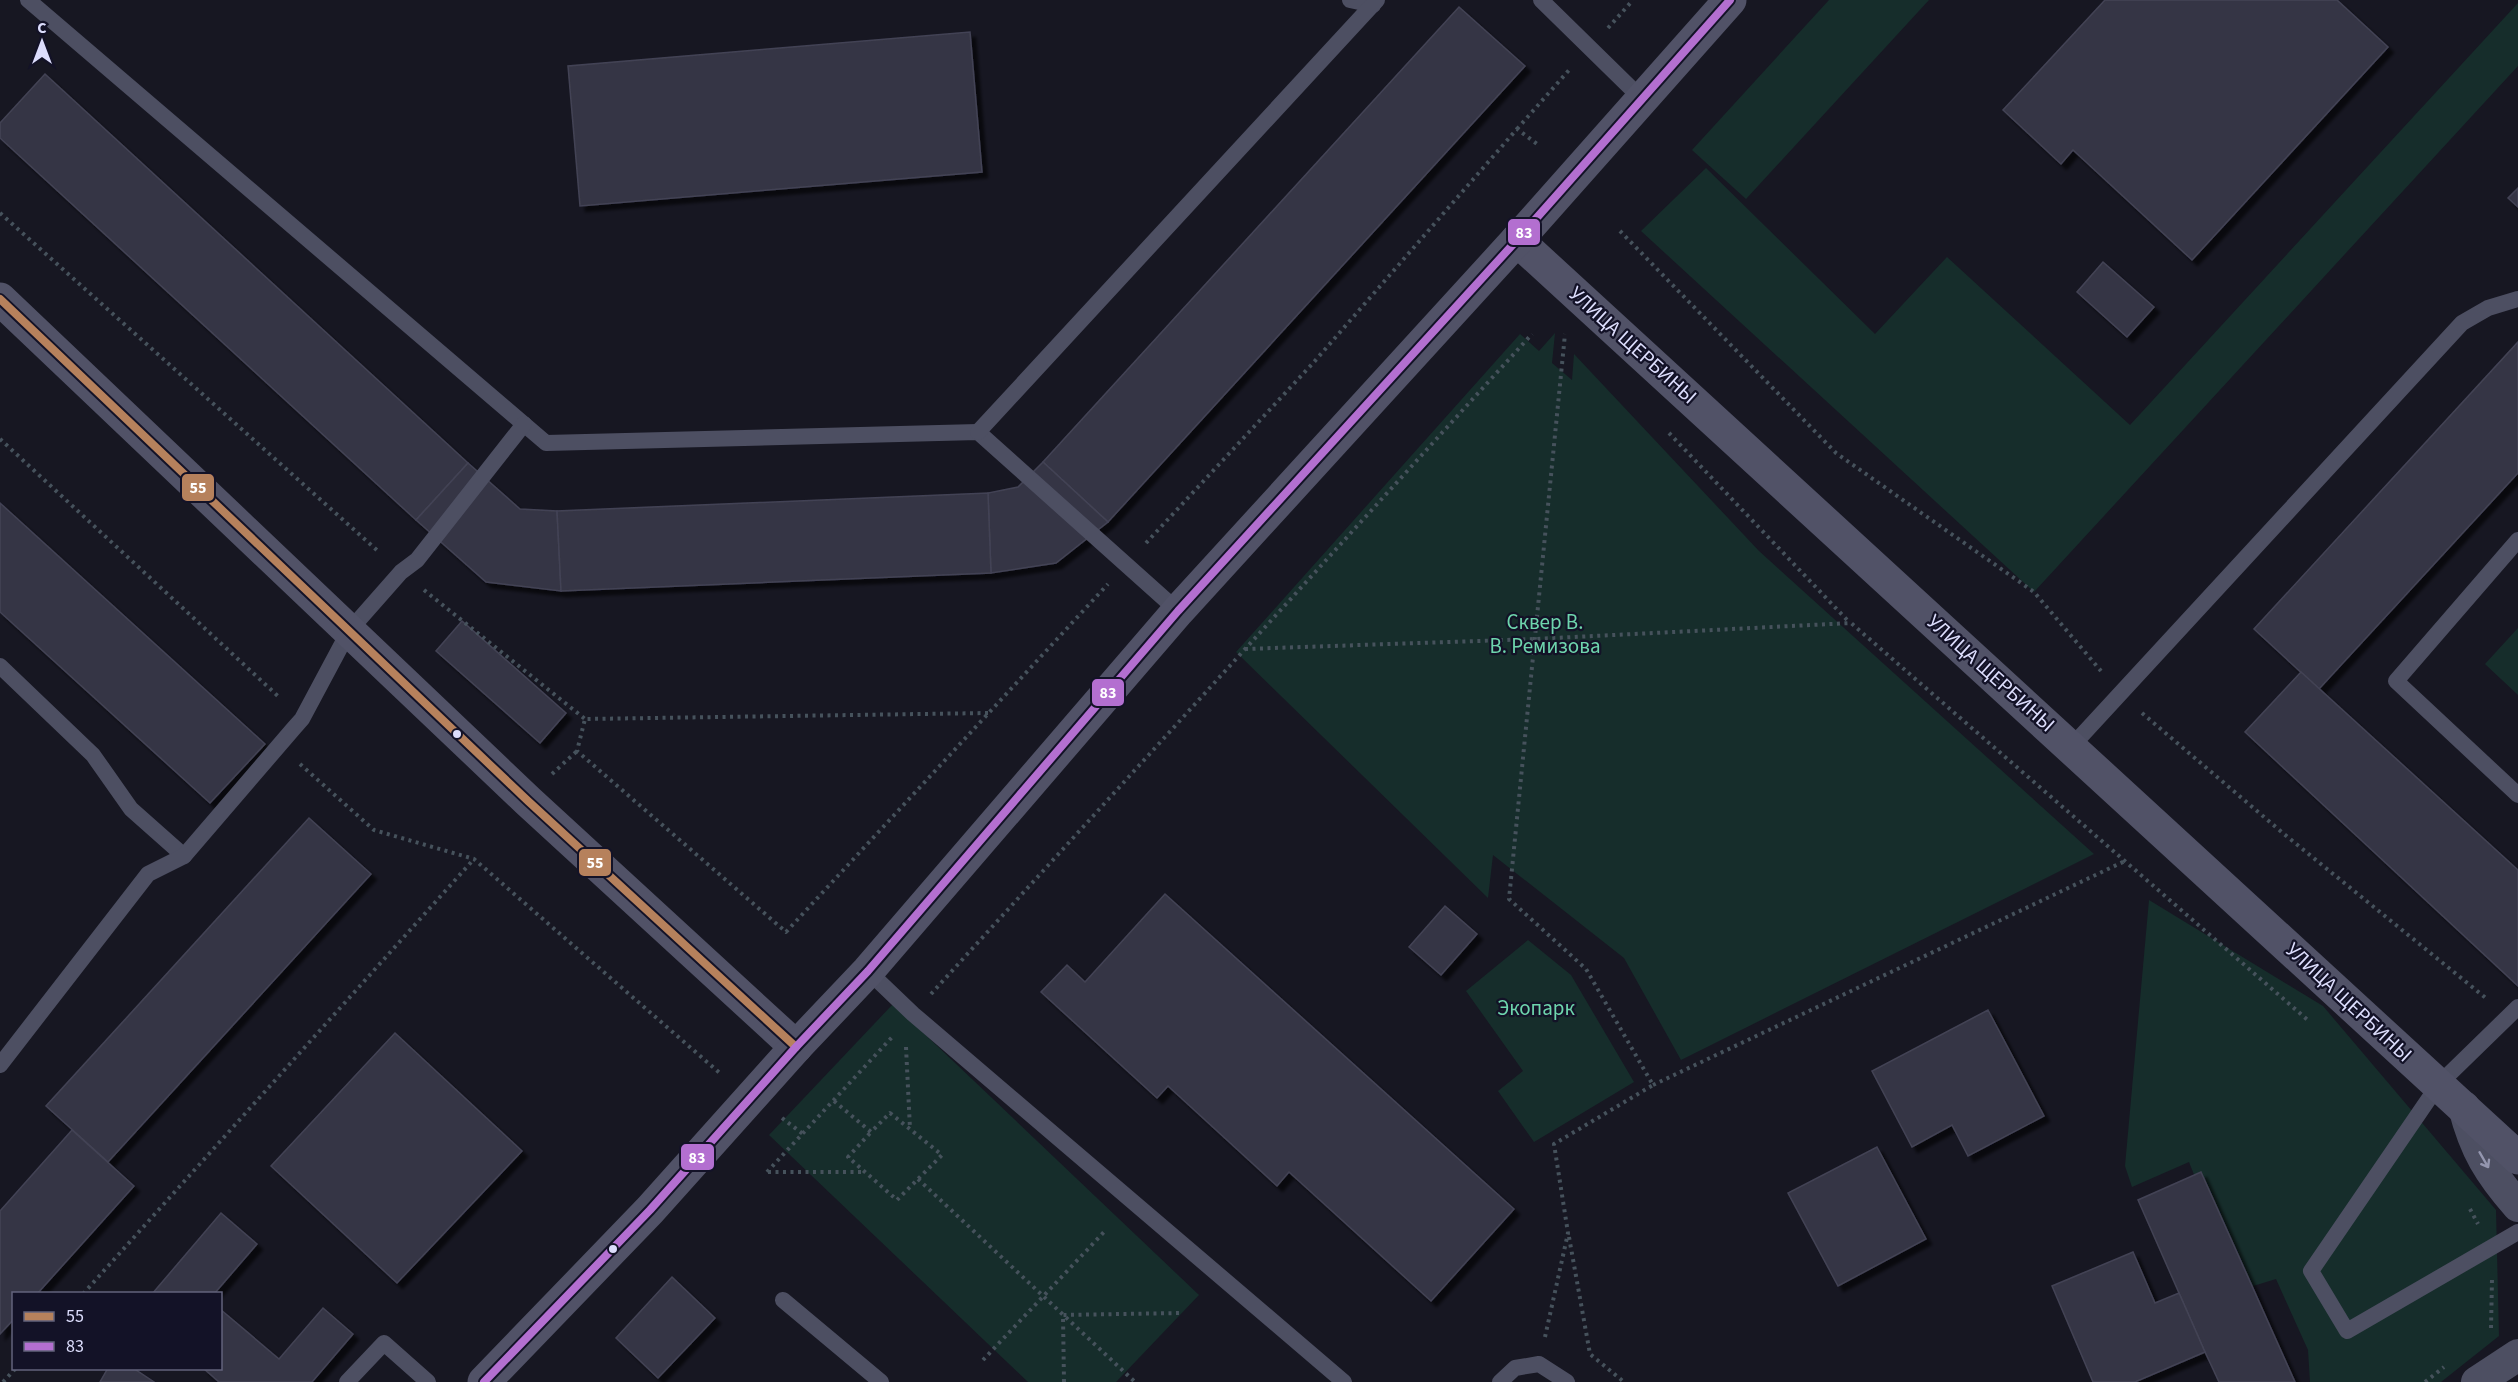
<svg xmlns="http://www.w3.org/2000/svg" width="2518" height="1382" font-family="'Source Sans 3',sans-serif">
  <style>
    .green { fill: #162d2b }
    .building { fill: #363644; stroke: #434355; stroke-width: 1.5; filter: url(#shadow) }
    .lines { fill: none; stroke-linecap: round; stroke-linejoin: round }
    .path { stroke: #46525c; stroke-width: 4; stroke-dasharray: 3 4.5; stroke-linecap: butt }
    .lane { stroke: #4d4f62; stroke-width: 16 }
    .street { stroke: #4d4f62; stroke-width: 32 }
    .secondary { stroke: #515267; stroke-width: 33 }
    .bus-1-casing { stroke: #131227; stroke-width: 12 }
    .bus-2-casing { stroke: #131227; stroke-width: 12 }
    .bus-1 { stroke: #b6815c; stroke-width: 8 }
    .bus-2 { stroke: #b36fd0; stroke-width: 8 }
    .oneway { stroke: #9496af }
    .bus-dot { fill: #dcddfc; stroke: #131227; stroke-width: 2 }
    .labels { text-anchor: middle; dominant-baseline: central; stroke-width: 4.5; stroke-linejoin: round; paint-order: stroke }
    .street-label { font-size: 21px; fill: #dcddfc; stroke: #131227 }
    .park-label { font-size: 21px; fill: #6ed5ad; stroke: #131227 }
    .line-badge { stroke: #131227; stroke-width: 2 }
    .badge-label { font-size: 16px; text-anchor: middle; font-weight: bold; fill: #fff }
  </style>
  <defs>
    <filter id="shadow"><feDropShadow dx="5.5" dy="5.5" stdDeviation="1.5" flood-color="#0009"/></filter>
  </defs>
  <rect width="100%" height="100%" fill="#171722"/>
  <g class="green">
    <path d="M1829,0h100l-183,199 -54,-49z"/>
    <path d="M2518,3v63l-484,526 -393,-361 65,-63 169,166 72,-77 183,168z"/>
    <path d="M1555,333l-3,30 20,17 2,-26 185,197 335,303 -413,206 -57,-102 -131,-103 -5,43 -252,-246 284,-318 19,17z"/>
    <path d="M2518,628v67l-33,-31z"/>
    <path d="M2149,900l174,106 173,204 3,126 -58,46h-131l-2,-32 -32,-71 -36,11 -51,-128 -57,25 -7,-21z"/>
    <path d="M1528,940l43,35 63,107 -100,60 -36,-51 25,-20 -57,-80z"/>
    <path d="M893,1004l306,291 -83,87h-88l-259,-247z"/>
  </g>
  <g class="building">
    <path d="M2105,0h232l51,47 -196,213 -119,-110 -12,14 -58,-54z"/>
    <path d="M1459,7l66,59 -417,456 -65,-60z"/>
    <path d="M970,32l12,140 -402,34 -12,-140z"/>
    <path d="M45,74l423,389 -52,57 -416,-382v-15z"/>
    <path d="M2518,188v19l-10,-9z"/>
    <path d="M2103,262l51,45 -27,30 -50,-45z"/>
    <path d="M2518,342v131l-199,216 -65,-60z"/>
    <path d="M1043,462l65,60 -52,41 -65,10 -3,-80 30,-6z"/>
    <path d="M468,463l52,46 37,2 4,80 -75,-9 -70,-62z"/>
    <path d="M988,493l3,80 -430,18 -4,-80z"/>
    <path d="M0,503l265,241 -55,59 -210,-191z"/>
    <path d="M462,621l104,92 -26,30 -104,-92z"/>
    <path d="M2301,672l217,198v116l-273,-254z"/>
    <path d="M309,818l62,56 -263,288 -62,-56z"/>
    <path d="M1165,894l349,315 -83,92 -142,-129 -12,14 -109,-100 -11,12 -116,-106 26,-27 18,17z"/>
    <path d="M1445,906l32,28 -36,41 -32,-28z"/>
    <path d="M1988,1010l56,106 -76,40 -16,-31 -40,22 -40,-76z"/>
    <path d="M395,1033l127,118 -125,132 -126,-117z"/>
    <path d="M72,1130l62,56 -97,108h-23v25l-14,15v-123z"/>
    <path d="M1877,1147l49,92 -88,47 -50,-93z"/>
    <path d="M2201,1172l94,210h-76l-14,-30 -67,-152z"/>
    <path d="M221,1213l36,31 -43,50h-62z"/>
    <path d="M2133,1252l22,51 24,-10 26,59 -70,30h-42l-41,-96z"/>
    <path d="M672,1277l43,41 -57,60 -42,-40z"/>
    <path d="M323,1308l30,26 -41,48h-93l-16,-14h17v-59l59,50z"/>
    <path d="M108,1368h25l21,14h-54z"/>
  </g>
  <g class="lines">
    <g class="path">
      <path d="M1608,28l25,-28"/>
      <path d="M1517,129l53,-60"/>
      <path d="M0,213l379,339"/>
      <path d="M1620,231l216,222 198,139 67,79"/>
      <path d="M1669,433l181,190"/>
      <path d="M0,439l280,259"/>
      <path d="M1146,543l168,-181 203,-233 20,15"/>
      <path d="M424,590l161,129"/>
      <path d="M1245,649l290,-10 316,-16 459,399"/>
      <path d="M988,713l-403,6 -8,32 209,181 322,-348"/>
      <path d="M2142,713l142,121 203,165"/>
      <path d="M300,764l74,66 100,29 248,216"/>
      <path d="M552,774l25,-23"/>
      <path d="M931,994l601,-660"/>
      <path d="M906,1047l4,82"/>
      <path d="M1653,1085l472,-224"/>
      <path d="M834,1101l37,31 19,-19 52,42 -45,45 -49,-43 23,-25"/>
      <path d="M782,1118l21,16"/>
      <path d="M767,1172l127,-137"/>
      <path d="M768,1172h97"/>
      <path d="M918,1179l217,203"/>
      <path d="M2470,1209l8,15"/>
      <path d="M1569,1237l21,117 34,28"/>
      <path d="M83,1294l391,-435"/>
      <path d="M2491,1328l1,-49"/>
      <path d="M1545,1337l23,-104 -14,-89 99,-59 -67,-116 -77,-70 56,-565"/>
      <path d="M983,1360l122,-129"/>
      <path d="M3,1382l13,-14"/>
      <path d="M1064,1382l-1,-67 116,-2"/>
      <path d="M2425,1382l19,-15"/>
    </g>
    <g class="lane">
      <path d="M28,0l518,443 432,-11 200,179"/>
      <path d="M1350,0l23,5"/>
      <path d="M1541,0l101,99"/>
      <path d="M978,432l399,-432"/>
      <path d="M2518,540l-122,141 122,114"/>
      <path d="M0,666l93,89 38,54 53,47"/>
      <path d="M2071,747l391,-424 26,-15 30,-9"/>
      <path d="M868,971l45,43 431,368"/>
      <path d="M2518,1007l-79,77 -128,187 36,60 171,-99"/>
      <path d="M0,1065l148,-191 36,-18 110,-128 8,-9 47,-88 52,-59 16,-12 107,-136"/>
      <path d="M783,1300l98,82"/>
      <path d="M347,1382l37,-39 44,39"/>
      <path d="M1500,1382l15,-14 24,-4 28,18"/>
    </g>
    <g class="street">
      <path d="M2464,1107c11,43 25,66 54,99"/>
      <path d="M2477,1382l41,-27"/>
    </g>
    <g class="secondary">
      <path d="M1517,240l1001,918"/>
      <path d="M0,299l528,502 268,246"/>
      <path d="M484,1382l166,-172 146,-163 72,-76 310,-360 339,-371 213,-240"/>
    </g>
    <g class="bus-1-casing">
      <path id="bus-1" d="M0,299l528,502 268,246"/>
    </g>
    <g class="bus-2-casing">
      <path id="bus-2" d="M484,1382l166,-172 146,-163 72,-76 310,-360 339,-371 213,-240"/>
    </g>
    <use href="#bus-1" class="bus-1"/>
    <use href="#bus-2" class="bus-2"/>
  </g>
  <defs><path id="oneway-shaft" d="M-6 0H5M1.5-3L5.5 0L1.5 3" fill="none" stroke-width="1.6" stroke-linecap="round" stroke-linejoin="round" transform="scale(1.5)"/></defs>
  <use class="oneway" href="#oneway-shaft" transform="translate(2484 1160) rotate(60)"/>
  <g class="bus-dot">
    <circle cx="457" cy="734" r="5"/>
    <circle cx="613" cy="1249" r="5"/>
  </g>
  <g class="labels">
    <g class="street-label">
      <text transform="translate(1633 345) rotate(42)">УЛИЦА ЩЕРБИНЫ</text>
      <text transform="translate(1991 673) rotate(42)">УЛИЦА ЩЕРБИНЫ</text>
      <text transform="translate(2349 1002) rotate(43)">УЛИЦА ЩЕРБИНЫ</text>
    </g>
    <g class="park-label">
      <text x="1545" y="622">Сквер В.<tspan x="1545" dy="24">В. Ремизова</tspan></text>
      <text x="1536" y="1008">Экопарк</text>
    </g>
  </g>
  <g class="line-badge">
    <rect x="1507" y="218" width="34" height="28" rx="6" fill="#b36fd0"/>
    <rect x="181" y="473" width="34" height="29" rx="6" fill="#b6815c"/>
    <rect x="1091" y="678" width="34" height="29" rx="6" fill="#b36fd0"/>
    <rect x="578" y="848" width="34" height="29" rx="6" fill="#b6815c"/>
    <rect x="680" y="1143" width="35" height="28" rx="6" fill="#b36fd0"/>
  </g>
  <g class="badge-label">
    <text x="1524" y="238">83</text>
    <text x="198" y="493">55</text>
    <text x="1108" y="698">83</text>
    <text x="595" y="868">55</text>
    <text x="697" y="1163">83</text>
  </g>
  <rect x="12" y="1292" width="210" height="78" fill="#131227" stroke="#63637c" stroke-width="1.5"/>
  <rect x="24" y="1312" width="30" height="9" fill="#b6815c" stroke="#63637c" stroke-width="1.5"/>
  <text x="66" y="1322" font-size="18" fill="#dcddfc">55</text>
  <rect x="24" y="1342" width="30" height="9" fill="#b36fd0" stroke="#63637c" stroke-width="1.5"/>
  <text x="66" y="1352" font-size="18" fill="#dcddfc">83</text>
  <g transform="translate(42 42)" stroke="#131227" stroke-width="4.5" paint-order="stroke">
  <path d="M0-4.5L10 22L0 15L-10 22Z" fill="#dcddfc"/>
  <text y="-9" font-size="16" font-weight="bold" text-anchor="middle" fill="#dcddfc">С</text>
  </g>
</svg>
